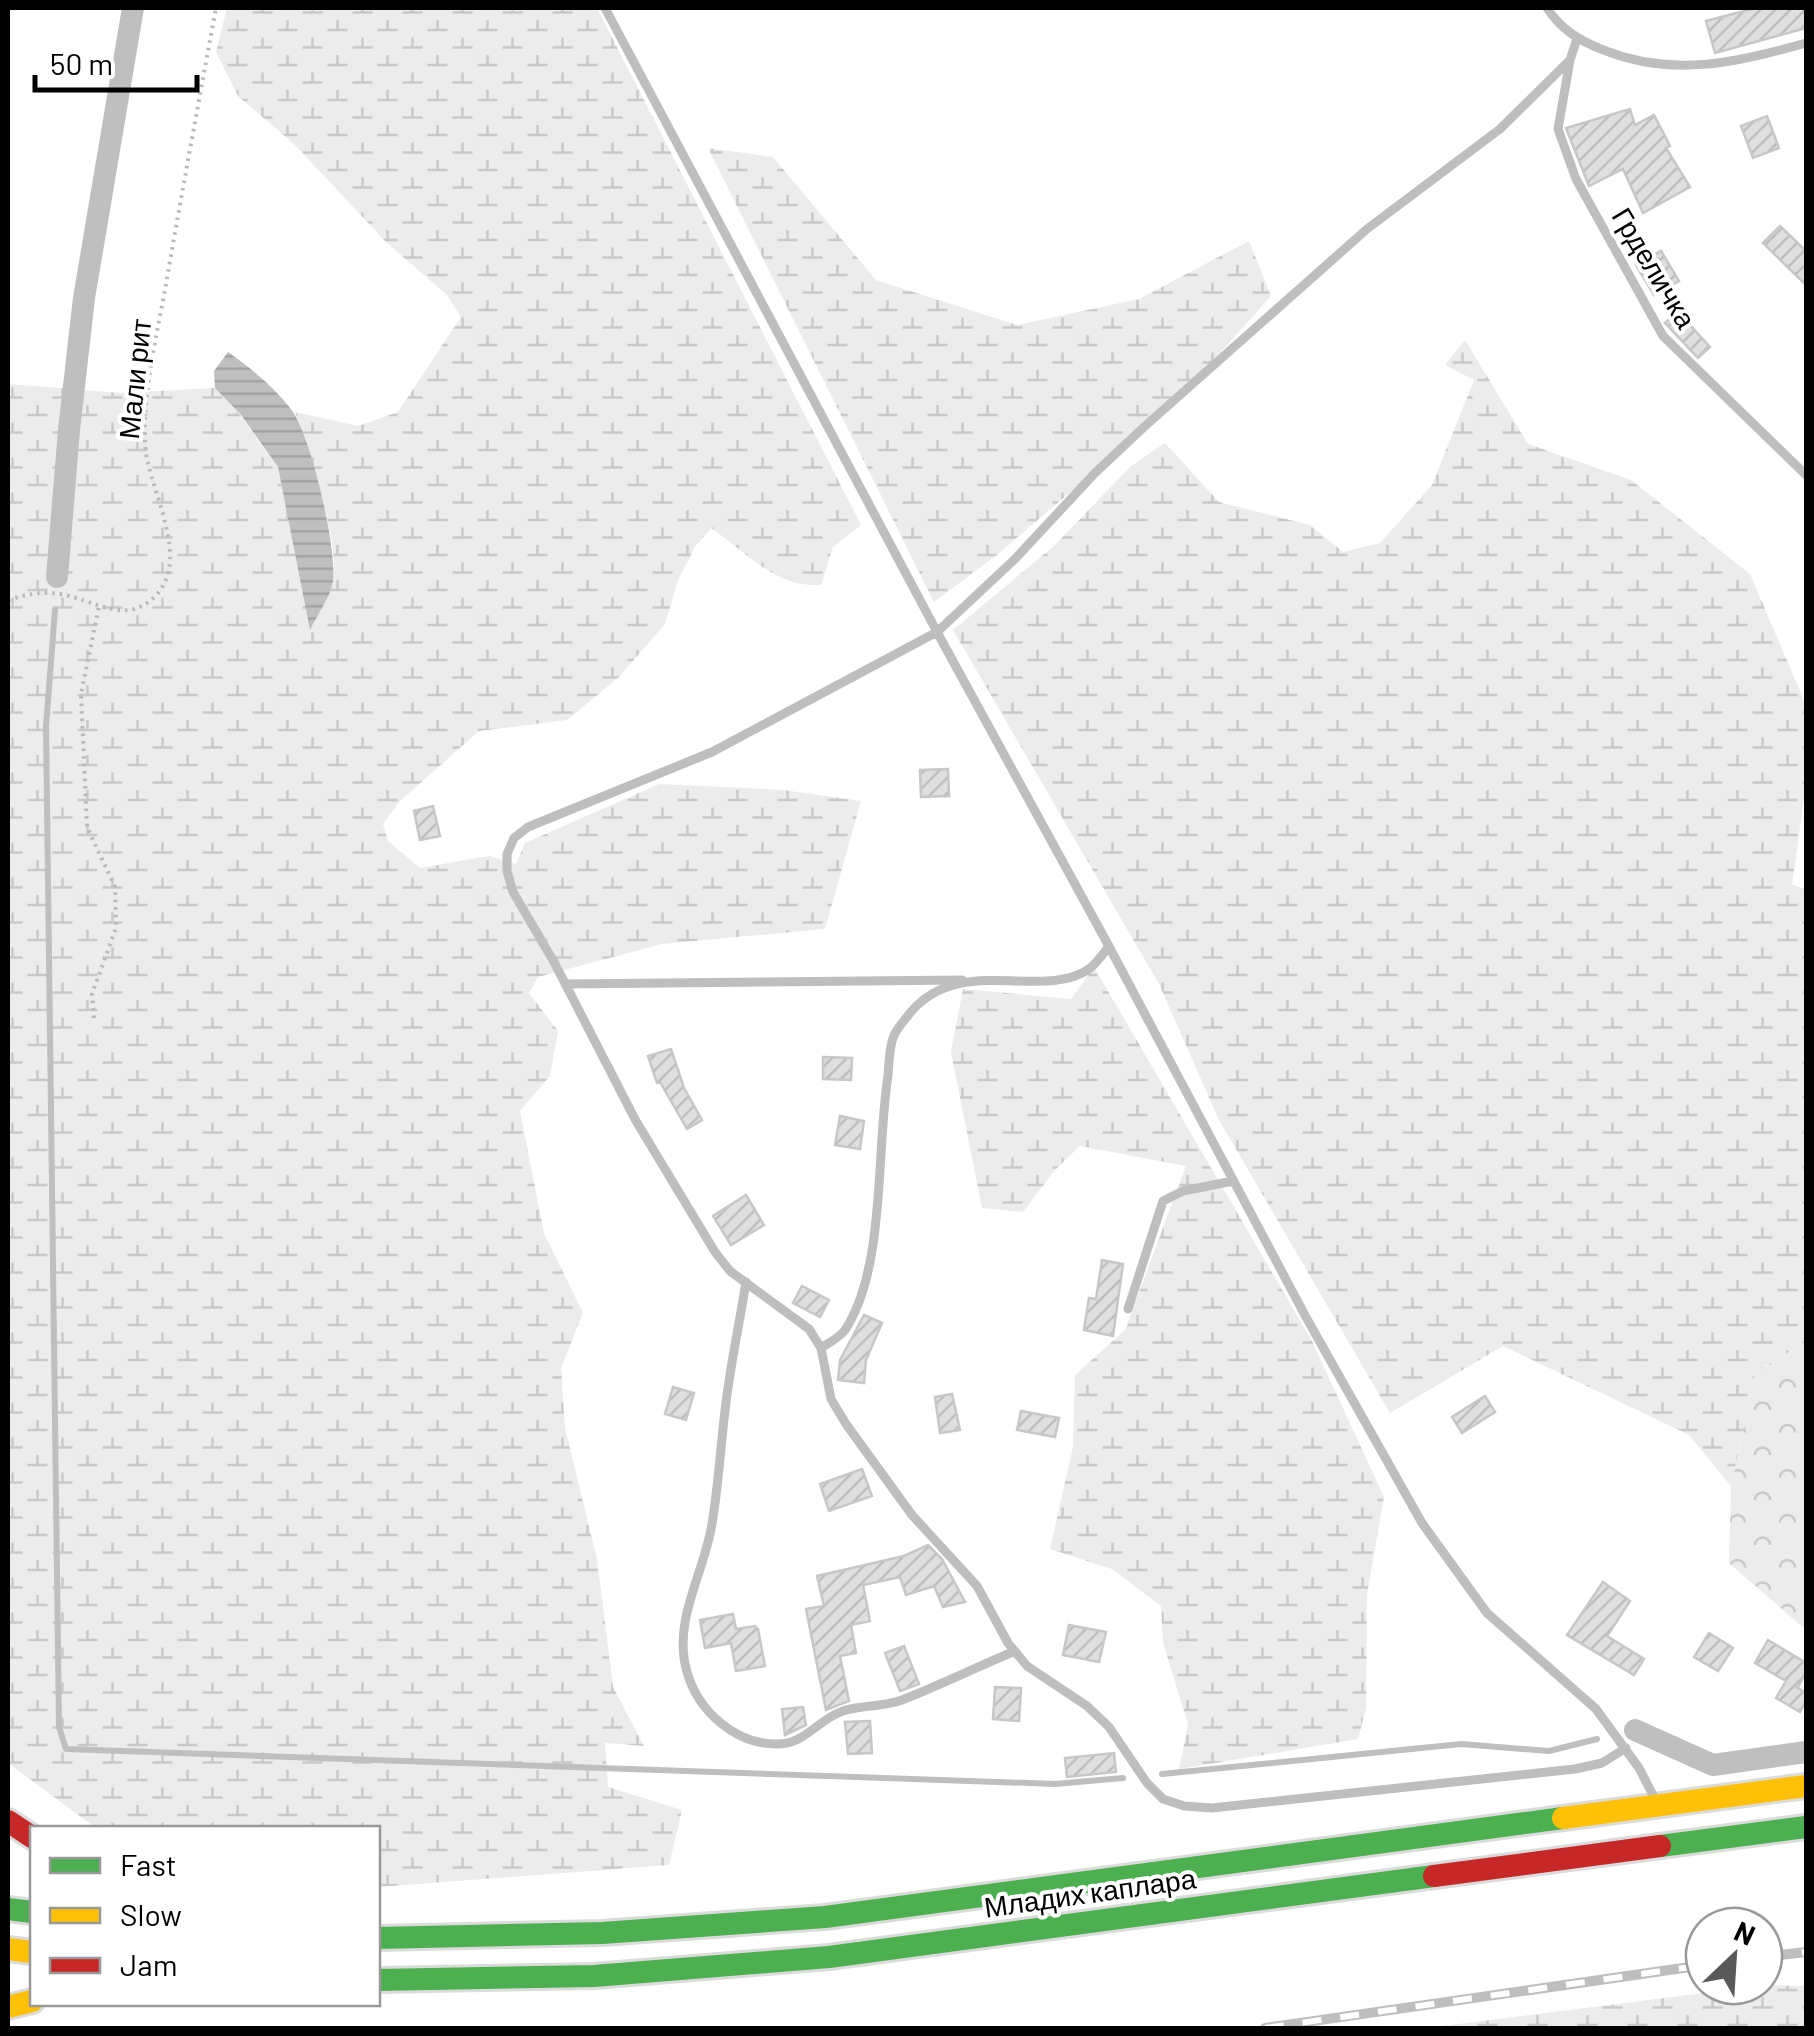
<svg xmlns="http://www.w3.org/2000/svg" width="1814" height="2036" font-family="Barlow,sans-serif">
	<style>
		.forest { fill: url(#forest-crowns) }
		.wetland { fill: url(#wetland-marsh) }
		.water { fill: url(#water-rules) }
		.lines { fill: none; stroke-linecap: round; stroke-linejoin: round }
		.stream { stroke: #bfbfbf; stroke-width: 6 }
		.canal { stroke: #bfbfbf; stroke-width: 22 }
		.building { fill: url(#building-hatch); stroke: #c7c7c7; stroke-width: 2.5 }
		.fast-casing { stroke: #dbdbdb; stroke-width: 28 }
		.slow-casing { stroke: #dbdbdb; stroke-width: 28 }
		.jam-casing { stroke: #dbdbdb; stroke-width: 28 }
		.path { stroke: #b9b9b9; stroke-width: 4; stroke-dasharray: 2.5 5; stroke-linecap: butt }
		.lane { stroke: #bebebe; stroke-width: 9 }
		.fast { stroke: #4caf50; stroke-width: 22 }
		.slow { stroke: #ffc107; stroke-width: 22 }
		.jam { stroke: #c62828; stroke-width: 22 }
		.rail-casing { stroke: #bebebe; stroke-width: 10 }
		.rail { stroke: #fff; stroke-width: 6; stroke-dasharray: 19; stroke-linecap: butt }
		.labels { text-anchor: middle; stroke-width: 8; stroke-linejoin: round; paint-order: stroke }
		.street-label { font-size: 28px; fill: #000; stroke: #fff }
	</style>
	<defs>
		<pattern id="forest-crowns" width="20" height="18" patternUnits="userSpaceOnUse" patternTransform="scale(2.5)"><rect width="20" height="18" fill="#ececec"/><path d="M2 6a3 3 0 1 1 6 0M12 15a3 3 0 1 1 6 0" fill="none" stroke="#c9c9c9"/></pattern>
		<pattern id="wetland-marsh" width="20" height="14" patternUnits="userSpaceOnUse" patternTransform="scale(2.5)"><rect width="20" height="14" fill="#ececec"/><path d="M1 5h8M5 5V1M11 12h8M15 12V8" fill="none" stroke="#c9c9c9"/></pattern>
		<pattern id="water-rules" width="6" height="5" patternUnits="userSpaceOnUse" patternTransform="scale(2.5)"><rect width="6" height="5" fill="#bfbfbf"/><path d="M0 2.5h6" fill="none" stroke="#a2a2a2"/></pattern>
		<pattern id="building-hatch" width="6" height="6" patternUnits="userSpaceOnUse" patternTransform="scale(2.5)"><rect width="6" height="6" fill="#dfdfdf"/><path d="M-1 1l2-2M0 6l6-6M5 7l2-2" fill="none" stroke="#bebebe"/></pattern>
	</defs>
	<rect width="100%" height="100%" fill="#fff"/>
	<path class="forest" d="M 1806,1342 L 1806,1630 L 1729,1563 L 1731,1486 L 1755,1373 Z"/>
	<path class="wetland" d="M 227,8 L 597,8 L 861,525 L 833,547 L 821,585 C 776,588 746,552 711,528 L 695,547 L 678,580 L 665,624 L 619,677 L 567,720 L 479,731 L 400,801 L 383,824 L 388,841 L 420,868 L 489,856 L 516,864 L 525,843 L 659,784 L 783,790 L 861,801 L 825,929 L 662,944 L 538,977 L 529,993 L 558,1031 L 550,1076 L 520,1111 L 544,1233 L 583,1313 L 561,1368 L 565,1428 L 597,1559 L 613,1687 L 644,1746 L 605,1743 L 608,1787 L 682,1810 L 669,1865 L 378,1887 L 378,1828 L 96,1828 L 8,1763 L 8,384 L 121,393 L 215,388 L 240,415 L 278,467 L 311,628 C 318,614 327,600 332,586 C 343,551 308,449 295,412 L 358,426 L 398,412 L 461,317 L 447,295 L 386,242 L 294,144 L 238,96 L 216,52 Z
		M 708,148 L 773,157 L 876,280 L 1017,325 L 1139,299 L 1249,241 L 1271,296 L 1179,399 L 998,554 L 934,602 Z
		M 1465,340 L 1528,444 L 1631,480 L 1750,574 L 1806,705 L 1806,784 L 1792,885 L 1806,889 L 1806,1342 L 1755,1373 L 1731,1486 L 1689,1435 L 1503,1346 L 1390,1413 L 1219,1120 L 1159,984 L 953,630 L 1054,546 L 1131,466 L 1165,443 L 1219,502 L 1310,525 L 1343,552 L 1380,543 L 1432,485 L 1474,380 L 1445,365 Z
		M 1094,967 L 1312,1341 L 1384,1497 L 1367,1595 L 1366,1708 L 1358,1739 L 1179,1769 L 1188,1724 L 1163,1643 L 1161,1606 L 1112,1569 L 1050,1549 L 1073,1447 L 1075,1375 L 1125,1330 L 1186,1166 L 1080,1146 L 1054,1171 L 1023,1212 L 982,1208 L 951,1052 L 963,989 L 1071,999 Z
		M 1767,1985 L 1806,1986 L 1806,2028 L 1427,2028 Z"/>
	<path class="water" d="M 228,352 C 252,369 273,386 291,409 C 311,435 337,548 333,581 C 331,596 317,615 310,630 L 278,467 L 241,415 L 215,388 L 214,371 Z"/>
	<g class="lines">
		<path class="stream" d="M 55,610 L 46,726 L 59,1727 L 66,1749 L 1055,1784 L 1123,1778
			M 1162,1774 L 1461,1744 L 1549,1751 L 1597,1739"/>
		<path class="canal" d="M 57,577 L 69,430 L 84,298 L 133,8
			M 1635,1730 L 1713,1765 L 1806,1752"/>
	</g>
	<path class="building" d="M 1756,8 L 1806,8 L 1806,28 L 1715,53 L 1706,21 Z
		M 1630,109 L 1635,125 L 1654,115 L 1670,146 L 1666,148 L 1690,187 L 1643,213 L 1623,169 L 1589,186 L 1566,128 Z
		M 1767,116 L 1779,148 L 1753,158 L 1741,126 Z
		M 1780,226 L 1806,251 L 1806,285 L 1763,243 Z
		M 1661,251 L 1679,281 L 1654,295 L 1636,265 Z
		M 1677,311 L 1710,347 L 1698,358 L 1665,323 Z
		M 948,769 L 949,796 L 921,797 L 920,770 Z
		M 433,806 L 440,836 L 420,840 L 414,811 Z
		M 671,1049 L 684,1088 L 702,1120 L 687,1129 L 660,1082 L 657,1083 L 648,1056 Z
		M 823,1057 L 852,1058 L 851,1080 L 823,1079 Z
		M 840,1116 L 864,1121 L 860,1149 L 835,1145 Z
		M 746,1195 L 764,1225 L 731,1245 L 713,1216 Z
		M 1102,1260 L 1123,1264 L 1113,1336 L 1084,1330 L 1089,1298 L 1096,1299 Z
		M 802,1286 L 829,1300 L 820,1317 L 793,1303 Z
		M 864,1315 L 882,1323 L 866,1360 L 864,1383 L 838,1380 L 840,1360 Z
		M 673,1387 L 694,1393 L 686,1420 L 665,1414 Z
		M 952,1394 L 960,1430 L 940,1433 L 935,1397 Z
		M 1485,1396 L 1495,1412 L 1462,1433 L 1452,1417 Z
		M 1021,1411 L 1059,1418 L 1055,1437 L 1017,1430 Z
		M 862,1469 L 872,1496 L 829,1511 L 820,1484 Z
		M 928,1545 L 942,1559 L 965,1602 L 943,1607 L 934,1586 L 906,1595 L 900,1577 L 863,1585 L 870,1621 L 851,1625 L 856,1653 L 840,1656 L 849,1701 L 826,1710 L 806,1609 L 824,1606 L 817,1576 L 904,1556 Z
		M 1603,1582 L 1630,1601 L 1607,1636 L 1644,1659 L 1634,1675 L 1567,1635 Z
		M 733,1614 L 736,1629 L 755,1626 L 758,1629 L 765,1666 L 736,1671 L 731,1643 L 705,1648 L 700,1620 Z
		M 1069,1625 L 1106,1632 L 1099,1662 L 1063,1655 Z
		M 1709,1633 L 1733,1648 L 1718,1671 L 1694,1657 Z
		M 1768,1640 L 1806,1663 L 1806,1672 L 1798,1687 L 1795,1686 L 1806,1693 L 1806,1700 L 1800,1712 L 1776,1698 L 1786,1681 L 1755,1663 Z
		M 904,1646 L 919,1684 L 900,1691 L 885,1653 Z
		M 995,1687 L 1021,1688 L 1019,1721 L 993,1719 Z
		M 803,1707 L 806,1725 L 785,1735 L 782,1709 Z
		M 870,1721 L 872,1753 L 848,1754 L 845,1722 Z
		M 1114,1753 L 1116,1772 L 1067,1777 L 1065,1758 Z"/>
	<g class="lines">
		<defs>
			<path id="fast" d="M 1660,1846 L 1806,1827
				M 8,1909 L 32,1912
				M 378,1938 L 602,1933 L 825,1917 L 1563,1818
				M 378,1980 L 594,1976 L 829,1957 L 1434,1876"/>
			<path id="slow" d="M 1563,1818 L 1806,1786
				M 8,1949 L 32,1952
				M 8,2007 L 32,2001"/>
			<path id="jam" d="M 8,1821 L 32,1837
				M 1434,1876 L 1660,1846"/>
		</defs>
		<use href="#fast" class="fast-casing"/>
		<use href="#slow" class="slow-casing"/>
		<use href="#jam" class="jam-casing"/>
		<path class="path" d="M 8,600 C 25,595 41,591 60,594 C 94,599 127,628 157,594 C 192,555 146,486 145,442 C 143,390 157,335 166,284 C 182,192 199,100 216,8
			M 94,1018 L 92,994 L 116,928 L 115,887 L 87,827 L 81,694 L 99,606"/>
		<path class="lane" d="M 605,8 L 937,632 L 712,752 L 528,827 L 514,838 L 507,854 L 507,871 L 513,892 L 554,962 L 636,1121 L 715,1252 L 730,1271 L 809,1329 L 821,1348 L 831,1399 L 846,1424 L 912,1515 L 977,1586 L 1008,1643 L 1027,1666 L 1087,1706 L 1109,1727 L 1147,1783 L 1163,1799 L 1184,1806 L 1212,1808 L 1575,1769 L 1602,1763 L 1626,1748
			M 1547,8 C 1561,29 1578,40 1601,49 C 1671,78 1736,63 1806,43
			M 1577,39 L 1570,60 L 1558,129 L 1576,179 L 1663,336 L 1806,475
			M 1570,60 L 1500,129 L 1367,229 L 1144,427 L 1095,473 L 1015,559 L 937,632 L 1105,939 L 1307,1319 L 1422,1523 L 1487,1613 L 1596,1709 L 1639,1768 L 1654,1797
			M 565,984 L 962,980
			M 746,1282 C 740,1320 732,1357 727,1395 C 721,1438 719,1482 712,1524 C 704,1574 672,1621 687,1672 C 698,1711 735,1744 776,1744 C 805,1745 818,1719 843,1711 C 862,1705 883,1707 902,1700 C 940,1685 977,1667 1015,1651
			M 1128,1309 L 1163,1201 L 1183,1191 L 1233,1181
			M 821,1348 C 829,1343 840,1337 845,1330 C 886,1268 876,1149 888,1076 C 889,1064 889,1049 893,1038 C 896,1029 904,1021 910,1013 C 959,953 1043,1001 1089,969 C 1097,963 1103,954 1109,946"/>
		<use href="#fast" class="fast"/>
		<use href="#slow" class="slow"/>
		<use href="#jam" class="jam"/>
		<defs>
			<path id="rail" d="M 1764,1957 L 1806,1952
				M 1265,2028 L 1704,1965"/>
		</defs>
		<use href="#rail" class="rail-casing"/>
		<use href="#rail" class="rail"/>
	</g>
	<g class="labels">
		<g class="street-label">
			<text transform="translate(1654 268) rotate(59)" y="10">Грделичка</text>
			<text transform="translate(135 379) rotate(-84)" y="10">Мали рит</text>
			<text transform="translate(1090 1893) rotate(-8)" y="10">Младих каплара</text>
		</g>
	</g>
	<rect width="1814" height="2036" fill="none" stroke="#000000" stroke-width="20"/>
	<rect x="30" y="1826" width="350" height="180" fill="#ffffff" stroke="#999999" stroke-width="2.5"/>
	<rect x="50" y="1858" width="50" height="15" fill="#4caf50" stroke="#999999" stroke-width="2.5"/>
	<text x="120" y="1876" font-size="30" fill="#000000">Fast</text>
	<rect x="50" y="1908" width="50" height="15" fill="#ffc107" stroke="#999999" stroke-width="2.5"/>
	<text x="120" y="1926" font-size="30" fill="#000000">Slow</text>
	<rect x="50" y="1958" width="50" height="15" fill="#c62828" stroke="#999999" stroke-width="2.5"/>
	<text x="120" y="1976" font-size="30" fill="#000000">Jam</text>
	<g transform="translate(1734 1956) rotate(25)"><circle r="48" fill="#ffffff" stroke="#999999" stroke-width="2.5"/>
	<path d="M0-8L18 38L0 25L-18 38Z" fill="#595959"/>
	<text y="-15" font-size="28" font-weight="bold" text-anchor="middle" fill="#000000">N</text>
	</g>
	<path d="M35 75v15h162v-15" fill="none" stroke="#000000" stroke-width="5"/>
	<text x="50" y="75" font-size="30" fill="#000000" stroke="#ffffff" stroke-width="8" paint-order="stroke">50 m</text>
</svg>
